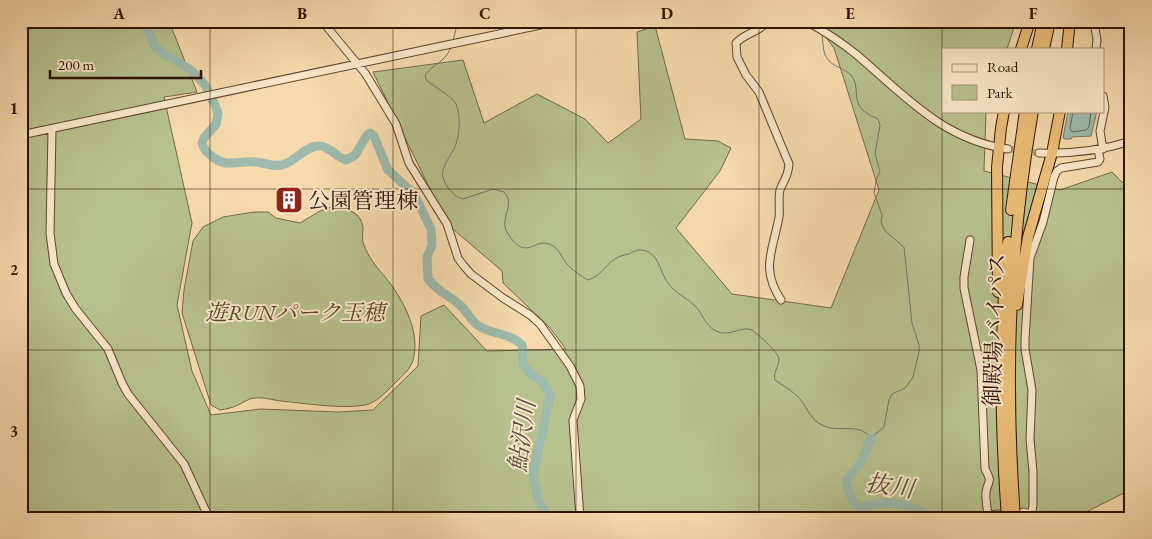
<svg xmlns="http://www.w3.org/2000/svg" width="1152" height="539" font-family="'EB Garamond','Noto Serif JP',serif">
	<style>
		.green { fill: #b7c18e; stroke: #736a47 }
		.water { fill: #9dbaac; stroke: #717767 }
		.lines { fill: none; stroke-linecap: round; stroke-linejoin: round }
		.shore { stroke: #666656; stroke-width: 1 }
		.stream { stroke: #717767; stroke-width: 1 }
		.river { stroke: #9dbaac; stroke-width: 9 }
		.minor-tunnel { stroke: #ceb28a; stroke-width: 7; stroke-dasharray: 7 3.5; stroke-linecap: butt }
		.minor-casing { stroke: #61452b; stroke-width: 9 }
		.highway-casing { stroke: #2f1300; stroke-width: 12 }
		.minor { stroke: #f9e7ca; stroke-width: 7 }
		.highway { stroke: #ebbd76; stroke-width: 10 }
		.grid { fill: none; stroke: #2f1300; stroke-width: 1; stroke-opacity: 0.55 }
		.labels { text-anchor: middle; stroke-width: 4; stroke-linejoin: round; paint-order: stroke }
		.poi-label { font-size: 22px; fill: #2f1300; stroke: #f9e7ca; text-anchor: start }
		.park-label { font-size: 22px; font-style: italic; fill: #58472b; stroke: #f9e7ca }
		.street-label { font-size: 22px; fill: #2f1300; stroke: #f9e7ca }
		.water-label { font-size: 24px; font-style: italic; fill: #564d3c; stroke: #f9e7ca }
		.neatline { fill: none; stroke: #2f1300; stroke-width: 2 }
		.grid-label { font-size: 16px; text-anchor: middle; font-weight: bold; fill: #2f1300 }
	</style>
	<rect width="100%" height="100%" fill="#f6daad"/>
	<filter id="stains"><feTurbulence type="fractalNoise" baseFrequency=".004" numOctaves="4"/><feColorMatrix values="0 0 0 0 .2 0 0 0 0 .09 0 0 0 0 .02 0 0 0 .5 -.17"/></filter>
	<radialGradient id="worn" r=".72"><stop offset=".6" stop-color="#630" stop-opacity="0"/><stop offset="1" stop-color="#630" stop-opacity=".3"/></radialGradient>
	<path class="green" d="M 21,21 L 169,21 L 197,92 L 164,97 L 192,223 L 177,305 L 192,371 L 211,415 L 261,409 L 338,412 L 373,410 L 418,366 L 421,316 L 444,305 L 487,351 L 566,349 L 550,328 L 503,283 L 502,271 L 447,224 L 373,72 L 463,60 L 484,123 L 537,94 L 585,119 L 608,143 L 641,119 L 637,32 L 655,26 L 685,139 L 718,141 L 731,148 L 720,171 L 676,228 L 732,294 L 831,308 L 879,190 L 834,48 L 813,21 L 1016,21 L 1007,49 L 943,49 L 943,111 L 986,111 L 984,171 L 1060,190 L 1112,172 L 1131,191 L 1131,257 L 1127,280 L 1131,281 L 1131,470 L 1124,493 L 1074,518 L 21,518 Z
		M 331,207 C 344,208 360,210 363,227 C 363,232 362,237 363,242 C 366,252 373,263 380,271 C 399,292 422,330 413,360 C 410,370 402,376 395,383 C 388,390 380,399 371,403 C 354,411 302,403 281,401 C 273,400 263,397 255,398 C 249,398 243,403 238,405 C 232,408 226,409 220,410 L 211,405 L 182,313 L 184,290 L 193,241 L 203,227 L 223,217 L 254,212 L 268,212 L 276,218 L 300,223 L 320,211 Z"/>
	<path class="water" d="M 1068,111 L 1097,111 L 1091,136 L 1072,137 L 1071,139 L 1065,139 L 1063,138 Z"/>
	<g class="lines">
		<path class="shore" d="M 1073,111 L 1070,129 L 1072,132 L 1086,130 L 1089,127 L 1091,111"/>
		<path class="stream" d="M 453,41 L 458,21
			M 451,47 C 446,62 433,64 425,75 L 426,80 C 433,86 452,96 456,104 C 461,117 460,136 454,149 C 450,156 445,163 443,170 C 440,181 453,197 463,199 L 493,189 L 504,192 C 516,204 499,219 507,232 C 525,263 534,238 549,244 C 559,247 561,257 567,264 C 572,270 581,276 588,280 C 601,276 605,265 615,259 C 619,256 625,255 629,254 C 632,252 637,250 640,250 C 660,251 659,272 668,283 C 676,294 685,297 694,305 C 703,313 704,325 716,331 C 729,338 741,325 752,330 C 759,336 779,352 779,360 C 778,368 773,372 775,380 C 782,385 789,389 795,394 C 807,403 808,420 824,426 C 840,433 859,422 871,438 L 884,427 L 889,400 L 892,394 L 905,388 L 909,383 L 913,377 L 919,352 L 919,345 L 912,323 L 904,247 L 885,231 L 881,222 L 882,215 L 874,193 L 876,181 L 880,171 L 875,154 L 880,125 L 878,119 C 872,116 862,112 859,105 C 854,96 859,84 851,75 C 848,72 842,69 838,67 C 822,59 824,51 822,34"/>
		<path class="river" d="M 143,21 L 155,46 L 161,52 L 191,70 L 205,85 L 215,105 L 218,114 L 216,124 L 204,138 L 202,143 C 204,151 208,153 214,158 C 228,168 239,160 255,162 C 265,163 276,168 285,164 C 296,160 307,145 319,146 C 329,146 337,157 346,160 L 355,155 L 367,135 L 370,133 L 374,136 L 388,170 L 414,194 L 431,229 L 432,245 L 427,257 L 428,279 C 437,291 450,296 461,306 C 468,313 471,321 479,326 C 493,335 511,333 522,345 C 524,352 521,359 524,366 C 532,380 547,378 550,397 L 533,475 L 538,499 L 548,518
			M 871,438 L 861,462 L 846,481 C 847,491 851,499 858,507 C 871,508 871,504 881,503 C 893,502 924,508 930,518"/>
		<path class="minor-tunnel" d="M 1008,149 L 1039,153"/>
		<defs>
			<path id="minor" d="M 322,21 L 365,73 L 396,124 L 409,163 L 447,224 L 458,258 L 463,265 L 471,274 L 503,298 L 530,315 L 540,324 L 570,366 L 580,386 L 581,399 L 573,420 L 580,518
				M 768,21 C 760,32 745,33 736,43 L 737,57 L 746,75 L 759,92 L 789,164 C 788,178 784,179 780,190 C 778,198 780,209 779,217 C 773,251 760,268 781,300
				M 806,21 C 824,31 841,42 857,55 C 904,95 943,140 1008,149
				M 1094,21 L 1097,40 L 1096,49
				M 52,129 L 50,233 L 54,264 L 66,293 L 75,308 L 108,349 L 122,383 L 128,394 L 184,464 L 209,518
				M 21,135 L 560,21
				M 1103,149 L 1100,131 L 1105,107 L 1103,96
				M 1039,153 C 1071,154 1100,151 1131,141
				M 970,240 L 964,277 L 964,288 L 981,370 L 985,469 C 993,484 988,479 986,492 C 985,500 988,510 988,518
				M 1023,512 L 1031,514
				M 988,515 L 998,514
				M 1031,518 L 1033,505 L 1033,472 L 1030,439 L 1032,390 L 1025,349 L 1025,339 L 1030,258 L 1043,222 L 1054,177 L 1057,171 L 1061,168 L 1098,162 L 1100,159 L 1098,150
				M 1130,518 L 1131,517"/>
			<path id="highway" d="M 1021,49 L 1030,21
				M 1037,49 L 1043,21
				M 1044,49 L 1050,21
				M 1067,49 L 1070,21
				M 1011,210 L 1025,111
				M 998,292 L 997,167 L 1001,128 L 1004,111
				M 1017,305 L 1028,237 L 1052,153 L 1060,111
				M 1007,518 C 1000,426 999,334 1008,242
				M 1015,518 C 1005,378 1009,249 1033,111"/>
		</defs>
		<use href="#minor" class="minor-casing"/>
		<use href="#highway" class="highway-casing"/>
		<use href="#minor" class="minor"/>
		<use href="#highway" class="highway"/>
	</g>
	<path class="grid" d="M 210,21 L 210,518M 393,21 L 393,518M 576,21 L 576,518M 759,21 L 759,518M 942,21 L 942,518M 21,189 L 1131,189M 21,350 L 1131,350"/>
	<defs>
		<symbol id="building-square" viewBox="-11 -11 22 22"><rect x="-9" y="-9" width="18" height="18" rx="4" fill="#8f2418" stroke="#f9e7ca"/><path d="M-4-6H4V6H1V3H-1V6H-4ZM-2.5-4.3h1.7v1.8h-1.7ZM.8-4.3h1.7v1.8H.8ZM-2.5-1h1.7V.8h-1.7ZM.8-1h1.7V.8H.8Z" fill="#fff"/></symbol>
	</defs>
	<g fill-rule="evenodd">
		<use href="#building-square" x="273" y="184" width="32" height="32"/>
	</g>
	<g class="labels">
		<g class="poi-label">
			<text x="308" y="208">公園管理棟</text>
		</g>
		<g class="park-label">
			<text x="295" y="320">遊RUNパーク玉穂</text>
		</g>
		<g class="street-label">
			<text transform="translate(994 330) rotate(-88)" y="8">御殿場バイパス</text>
		</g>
		<g class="water-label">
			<text transform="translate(522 436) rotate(-82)" y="8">鮎沢川</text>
			<text transform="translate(890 486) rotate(8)" y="8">抜川</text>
		</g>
	</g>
	<rect width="1152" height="539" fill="none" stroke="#f6daad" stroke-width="55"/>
	<rect x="942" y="48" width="162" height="65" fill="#f9e7ca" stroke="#a89279"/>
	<rect x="952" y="64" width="25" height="8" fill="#f9e7ca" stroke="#a89279"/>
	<text x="987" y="72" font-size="15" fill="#2f1300">Road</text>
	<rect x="952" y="85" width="25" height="15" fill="#b7c18e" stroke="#a89279"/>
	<text x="987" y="98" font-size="15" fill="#2f1300">Park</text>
	<path d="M50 70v8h151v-8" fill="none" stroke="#2f1300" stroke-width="2.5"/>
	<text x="58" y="70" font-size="15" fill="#2f1300" stroke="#f9e7ca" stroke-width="4" paint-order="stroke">200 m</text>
	<rect x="28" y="28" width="1096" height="484" class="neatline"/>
	<g class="grid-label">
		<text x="119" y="19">A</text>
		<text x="302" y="19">B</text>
		<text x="485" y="19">C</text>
		<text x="667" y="19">D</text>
		<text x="850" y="19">E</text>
		<text x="1033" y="19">F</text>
		<text x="14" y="114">1</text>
		<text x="14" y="275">2</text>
		<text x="14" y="437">3</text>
	</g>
	<rect width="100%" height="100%" filter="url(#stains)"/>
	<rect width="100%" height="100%" fill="url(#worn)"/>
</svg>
